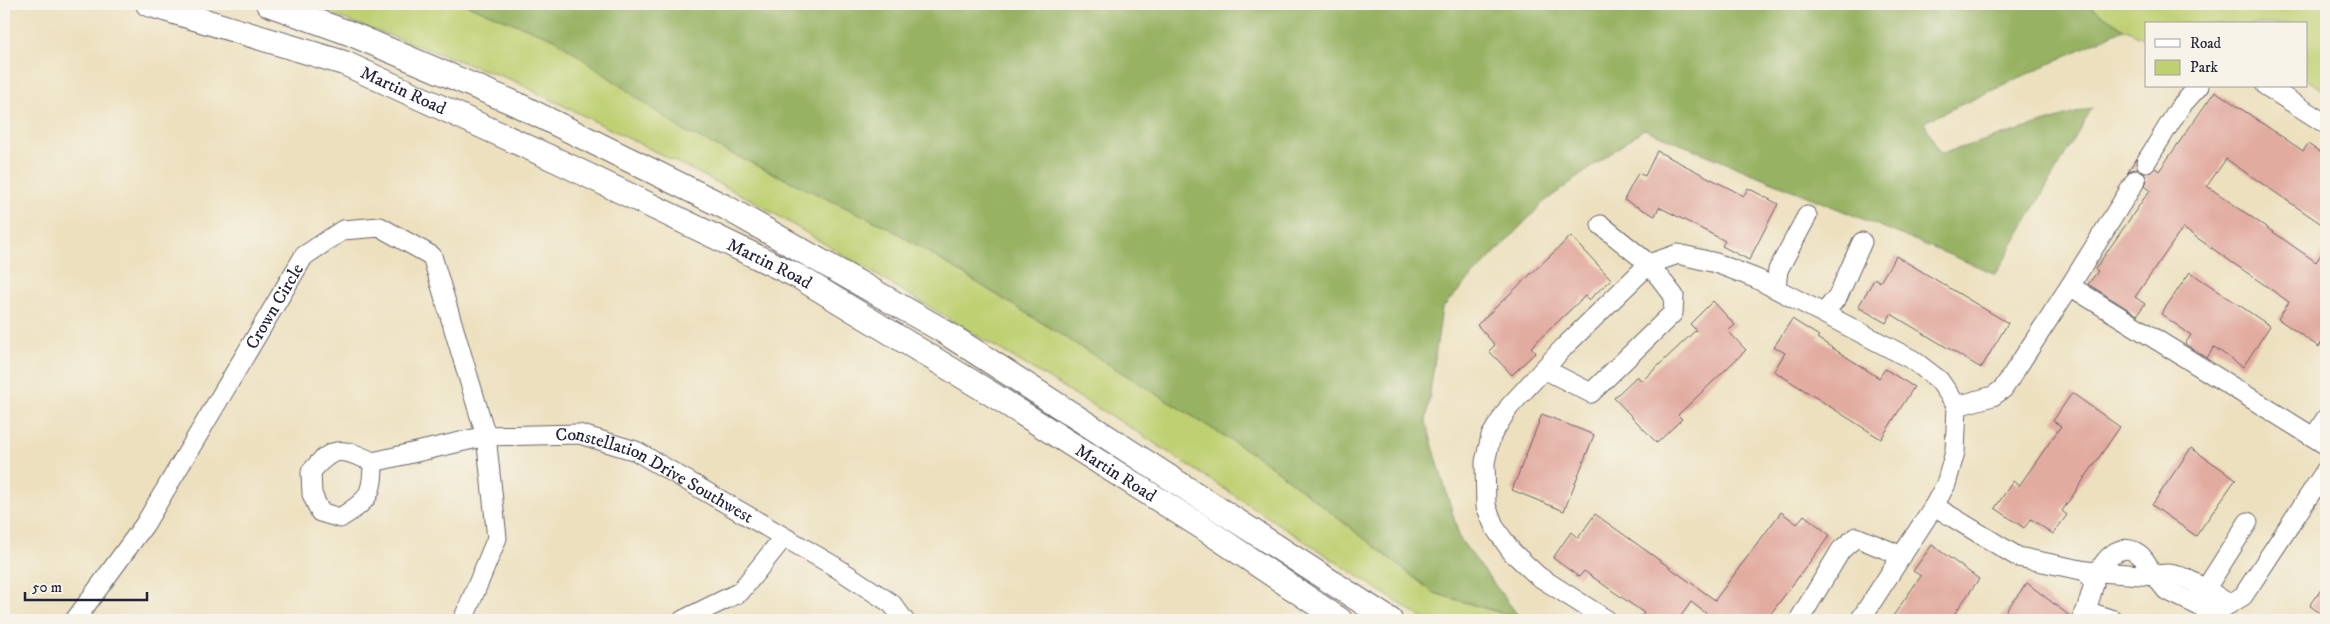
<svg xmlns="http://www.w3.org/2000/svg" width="2330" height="624" font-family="'IM FELL DW Pica',serif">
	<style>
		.green { fill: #bfd072; stroke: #707956 }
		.forest { fill: #97b264; stroke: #5c6a50 }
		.building { fill: #e2aba0 }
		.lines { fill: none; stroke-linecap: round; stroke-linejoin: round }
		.minor-casing { stroke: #696469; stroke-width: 21 }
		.major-casing { stroke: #696469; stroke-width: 26 }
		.minor { stroke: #fff; stroke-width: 19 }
		.major { stroke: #fff; stroke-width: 24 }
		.labels { text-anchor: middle; stroke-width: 4; stroke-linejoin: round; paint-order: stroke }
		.street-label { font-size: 18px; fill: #22223b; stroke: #f7f3e8 }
	</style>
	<rect width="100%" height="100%" fill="#f7f3e8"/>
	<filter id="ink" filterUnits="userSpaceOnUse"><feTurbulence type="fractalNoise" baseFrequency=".02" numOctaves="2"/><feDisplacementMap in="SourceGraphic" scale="10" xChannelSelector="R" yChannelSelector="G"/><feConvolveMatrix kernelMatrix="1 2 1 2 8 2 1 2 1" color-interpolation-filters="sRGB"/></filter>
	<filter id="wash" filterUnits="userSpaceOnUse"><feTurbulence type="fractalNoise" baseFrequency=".0096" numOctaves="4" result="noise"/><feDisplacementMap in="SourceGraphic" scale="20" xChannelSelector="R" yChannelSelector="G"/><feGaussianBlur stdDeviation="1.12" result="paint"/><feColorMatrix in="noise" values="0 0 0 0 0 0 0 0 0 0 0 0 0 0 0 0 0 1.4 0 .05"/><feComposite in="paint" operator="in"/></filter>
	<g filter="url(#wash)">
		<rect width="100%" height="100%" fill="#ece0be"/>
		<path class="green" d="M 302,4 L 464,4 L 555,39 L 684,131 L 889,228 L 1266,462 L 1434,593 L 1523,620 L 1425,620 L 1139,433 L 750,199 L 512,80 Z
			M 2086,4 L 2326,4 L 2326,92 L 2306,79 L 2306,24 L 2146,24 L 2146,39 L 2124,29 Z"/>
		<path class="forest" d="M 464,4 L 2086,4 L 2124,29 L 1924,122 L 1940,154 L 2092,108 L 1996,274 L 1644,129 L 1544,202 L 1442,308 L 1426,422 L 1460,539 L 1520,618 L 1434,593 L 1266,462 L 889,228 L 684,131 L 555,39 Z"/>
		<g id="blocks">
			<path class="building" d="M 2215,91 L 2303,151 L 2308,144 L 2326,156 L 2326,227 L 2226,159 L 2207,186 L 2316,262 L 2326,247 L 2326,336 L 2319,347 L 2278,319 L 2289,302 L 2183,228 L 2135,297 L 2145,304 L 2137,315 L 2088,284 L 2098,271 L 2095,269 L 2150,190 L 2145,186 L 2147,180 L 2144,173 L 2151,172 L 2155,168 L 2159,171 Z
				M 1657,151 L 1744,196 L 1748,188 L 1778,204 L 1749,260 L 1722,246 L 1725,241 L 1659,207 L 1655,216 L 1624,200 L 1638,173 L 1645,176 Z
				M 2136,158 L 2138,169 L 2131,170 L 2127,174 Z
				M 1571,236 L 1611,279 L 1589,300 L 1585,296 L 1531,347 L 1536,352 L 1512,375 L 1489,351 L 1495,345 L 1477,325 Z
				M 1896,256 L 2008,323 L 1981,368 L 1891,314 L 1886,323 L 1858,307 L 1875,278 L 1880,282 Z
				M 2190,272 L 2270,326 L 2243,367 L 2214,347 L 2207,358 L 2185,344 L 2191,335 L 2161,314 Z
				M 1713,301 L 1735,325 L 1728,331 L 1746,350 L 1678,415 L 1682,419 L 1657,443 L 1614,398 L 1637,376 L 1642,381 L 1696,330 L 1690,324 Z
				M 1792,319 L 1819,336 L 1817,338 L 1879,378 L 1885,369 L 1914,387 L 1881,439 L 1774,371 L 1785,353 L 1774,347 Z
				M 2072,393 L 2120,427 L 2062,511 L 2067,515 L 2053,534 L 2031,519 L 2024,528 L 1995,508 L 2013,481 L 2019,486 L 2061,426 L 2053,421 Z
				M 1542,414 L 1594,435 L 1564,511 L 1512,490 Z
				M 2191,448 L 2236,479 L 2196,536 L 2152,505 Z
				M 1781,512 L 1797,524 L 1804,515 L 1830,535 L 1766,620 L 1715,620 L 1691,602 L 1678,620 L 1639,620 L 1644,613 L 1584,571 L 1579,577 L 1553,558 L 1571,532 L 1578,538 L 1595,514 L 1715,600 Z
				M 1932,545 L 1979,579 L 1950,620 L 1890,620 L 1921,576 L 1913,571 Z
				M 2326,582 L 2326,617 L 2310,606 Z
				M 2027,583 L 2071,617 L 2070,620 L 1999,620 Z"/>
		</g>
	</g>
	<g filter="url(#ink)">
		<use href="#blocks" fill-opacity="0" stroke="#696469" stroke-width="1"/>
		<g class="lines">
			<defs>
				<g id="minor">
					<path d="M 2266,86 L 2326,124"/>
					<path d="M 2146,162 L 2180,107 L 2199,86"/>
					<path d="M 2136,180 L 2070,286 L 2326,445"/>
					<path d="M 1776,288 L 1778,270 L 1807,216"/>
					<path d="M 1824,313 L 1838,296 L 1862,242"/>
					<path d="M 1544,369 L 1591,393 L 1673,313 L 1674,296 L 1649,264 L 1601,225"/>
					<path d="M 2314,437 L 2326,418"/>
					<path id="s1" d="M 373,462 C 373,496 368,500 340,518 L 320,512 L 312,494 L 311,472 C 333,445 342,448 373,462 L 486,436 L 579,434 L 636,451 L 834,566 L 892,604 L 904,620"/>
					<path d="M 1934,506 L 2018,557 L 2086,571 L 2094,584 L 2086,611 L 2081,620"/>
					<path d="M 2086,571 L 2155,576 C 2179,567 2209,592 2229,604"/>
					<path d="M 2099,571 C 2115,541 2141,542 2152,575"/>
					<path d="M 2155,576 L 2166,590 L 2214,613 L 2243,596 L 2326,470"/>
					<path d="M 2198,601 L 2248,522"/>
					<path d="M 2086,611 L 2113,620"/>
					<path id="s2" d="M 75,620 L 145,524 L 304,256 L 343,230 L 380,227 L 432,256 L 486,436 L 497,538 L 463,620"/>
					<path d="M 683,620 L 740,592 L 783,538"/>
					<path d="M 1607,620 L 1538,576 L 1512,552 L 1495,528 L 1486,506 L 1485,462 L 1491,436 L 1509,407 L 1564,347 L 1649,264 L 1678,254 L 1716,263 L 1757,279 L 1913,360 L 1939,380 L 1957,406"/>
					<path d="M 1799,620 L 1841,550 L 1856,537 L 1902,556"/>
					<path d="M 1860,620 L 1934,506 L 1946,484 L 1955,452 L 1957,406 L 1993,396 L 2003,389 L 2070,286"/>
				</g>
				<g id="major">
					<path id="s3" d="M 148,4 L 344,63 L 558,161 L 799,277 L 990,393 L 1202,527 L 1340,620"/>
					<path d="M 268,4 L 349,33 L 514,103 L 727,208 L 940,329 L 1390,620"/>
				</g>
			</defs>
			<use href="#minor" class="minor-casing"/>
			<use href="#major" class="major-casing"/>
			<use href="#minor" class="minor"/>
			<use href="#major" class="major"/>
		</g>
	</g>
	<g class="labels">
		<g class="street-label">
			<text dy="6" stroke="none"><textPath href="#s3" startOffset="270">Martin Road</textPath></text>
			<text dy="6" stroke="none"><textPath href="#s3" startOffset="675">Martin Road</textPath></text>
			<text dy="6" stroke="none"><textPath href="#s2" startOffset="372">Crown Circle</textPath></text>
			<text dy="6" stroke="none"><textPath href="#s3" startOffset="1080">Martin Road</textPath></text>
			<text dy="6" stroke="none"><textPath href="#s1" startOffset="498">Constellation Drive Southwest</textPath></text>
		</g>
	</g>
	<rect width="2330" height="624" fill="none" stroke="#f7f3e8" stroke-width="20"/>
	<rect x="2145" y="22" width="162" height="65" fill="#f7f3e8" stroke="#a29fa3"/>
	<rect x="2155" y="39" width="25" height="8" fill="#ffffff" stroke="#a29fa3"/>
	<text x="2190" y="48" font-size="15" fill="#22223b">Road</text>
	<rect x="2155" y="60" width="25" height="15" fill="#bfd072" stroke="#a29fa3"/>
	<text x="2190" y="72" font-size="15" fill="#22223b">Park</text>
	<path d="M25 592v8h122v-8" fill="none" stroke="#22223b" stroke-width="2.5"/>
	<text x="32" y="592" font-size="15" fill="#22223b" stroke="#f7f3e8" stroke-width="4" paint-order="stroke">50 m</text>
</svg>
